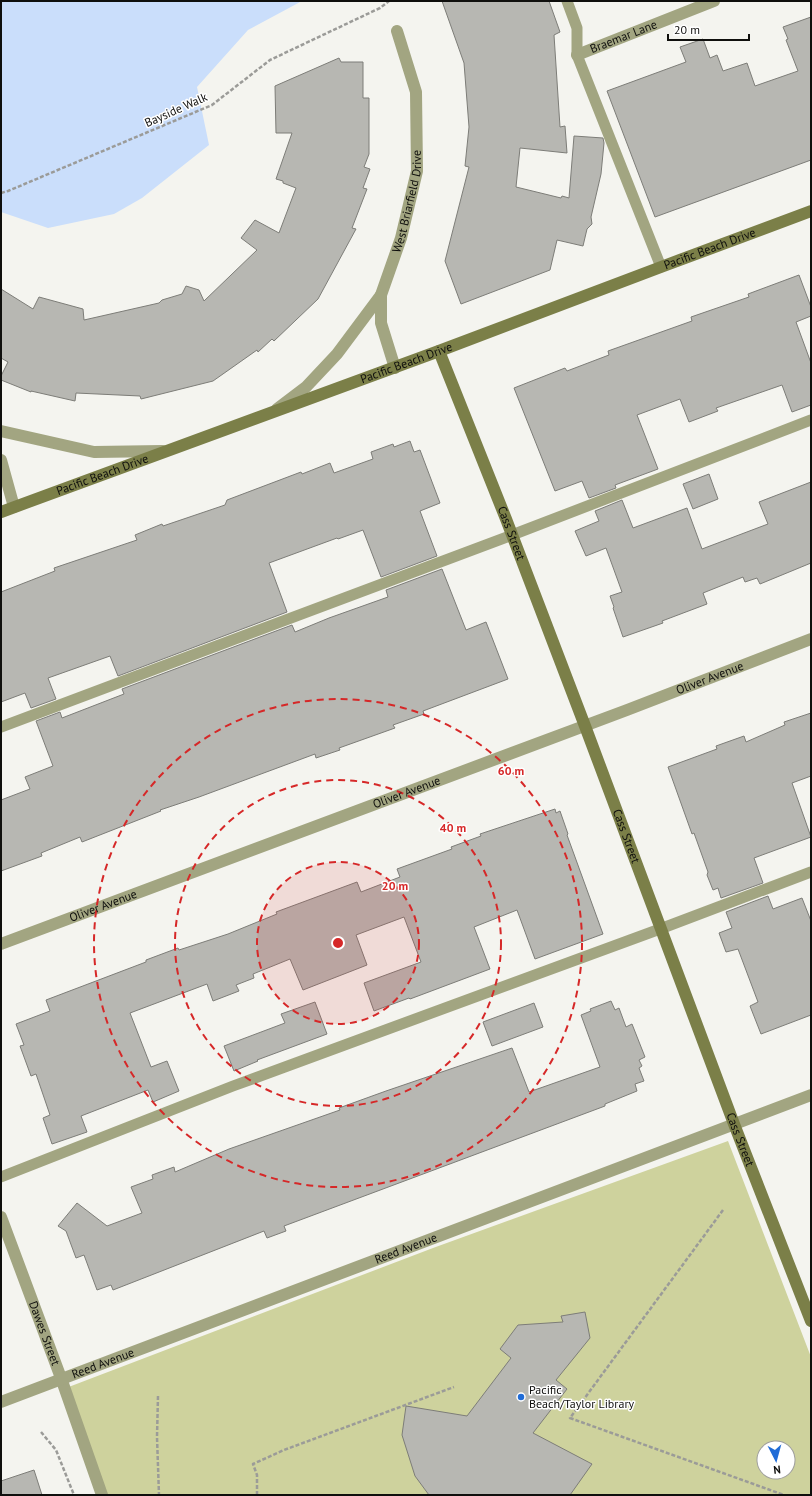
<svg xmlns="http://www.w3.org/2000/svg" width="812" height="1496" font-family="'PT Sans',sans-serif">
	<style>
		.green { fill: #ced29d; fill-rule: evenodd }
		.water { fill: #cadefb }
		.building { fill: #b7b7b2; stroke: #7d7d78 }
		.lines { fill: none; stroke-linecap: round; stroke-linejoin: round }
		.path { stroke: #9b9b98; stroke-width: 2.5; stroke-dasharray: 4 2; stroke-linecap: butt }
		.lane { stroke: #a2a581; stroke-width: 11 }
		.street { stroke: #a2a581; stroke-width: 12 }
		.secondary { stroke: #7b7f48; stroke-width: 12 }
		.ring { fill: none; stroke: #d62828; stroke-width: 2; stroke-dasharray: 7 5 }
		.poi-dot { fill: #206cd7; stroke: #fff; stroke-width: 1.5 }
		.labels { text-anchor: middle; stroke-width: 3; stroke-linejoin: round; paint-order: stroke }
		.street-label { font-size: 12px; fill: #0f0f0d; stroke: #fff }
		.poi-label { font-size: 12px; fill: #0f0f0d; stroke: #fff; text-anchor: start }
		.centre { fill: #d62828; stroke: #fff; stroke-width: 2 }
		.ring-label { font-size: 12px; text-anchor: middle; font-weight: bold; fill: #d62828; stroke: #fff; stroke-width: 3; stroke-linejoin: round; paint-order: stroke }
	</style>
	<rect width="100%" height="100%" fill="#f4f4ef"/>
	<path class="green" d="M 728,1141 L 811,1357 L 811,1495 L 103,1495 L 66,1388 L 433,1248 ZM 764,1448 L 788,1448 L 788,1472 L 764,1472 Z"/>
	<path class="water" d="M 1,1 L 302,1 L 248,30 L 197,87 L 209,145 L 142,198 L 114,214 L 48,228 L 1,212 Z"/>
	<path class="building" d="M 442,1 L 549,1 L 560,32 L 554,35 L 560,127 L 565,126 L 567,153 L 520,148 L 516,187 L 561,198 L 562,196 L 569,198 L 574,136 L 603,138 L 604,143 L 601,174 L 591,217 L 592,224 L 587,229 L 583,246 L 557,240 L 550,270 L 461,304 L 445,261 L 469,167 L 465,166 L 469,127 L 464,63 Z
		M 811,17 L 811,160 L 655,217 L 607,91 L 686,62 L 680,47 L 703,39 L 710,58 L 717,55 L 723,71 L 747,63 L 755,86 L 798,71 L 786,40 L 788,39 L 783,27 Z
		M 339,58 L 341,62 L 363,62 L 363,98 L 369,98 L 369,154 L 364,167 L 370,169 L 363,188 L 367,189 L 352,228 L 356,229 L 318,299 L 274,341 L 272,339 L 258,352 L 257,350 L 213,381 L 141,399 L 140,396 L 76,393 L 75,401 L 31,391 L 31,392 L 1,380 L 1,376 L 8,362 L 1,358 L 1,289 L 33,309 L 39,297 L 83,309 L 84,320 L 159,303 L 162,300 L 182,294 L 186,286 L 199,290 L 204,301 L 257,250 L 241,238 L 255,220 L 279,233 L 296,188 L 283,183 L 283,181 L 276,179 L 292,133 L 276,133 L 275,86 Z
		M 799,275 L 811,307 L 811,316 L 796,322 L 811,363 L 811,405 L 792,412 L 782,385 L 716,408 L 718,411 L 689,422 L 680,399 L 637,415 L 658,469 L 615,485 L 616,488 L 589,498 L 582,481 L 555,491 L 514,388 L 565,368 L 567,371 L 609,355 L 608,351 L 692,321 L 691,317 L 749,297 L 748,294 Z
		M 410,441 L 414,452 L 420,450 L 440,503 L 420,511 L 437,556 L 381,577 L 363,530 L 338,539 L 337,538 L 269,563 L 287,612 L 118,676 L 110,656 L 48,678 L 56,699 L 31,708 L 25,693 L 1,702 L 1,592 L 55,571 L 54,568 L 137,540 L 135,535 L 162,524 L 163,526 L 225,505 L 227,500 L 301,472 L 302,474 L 330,463 L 334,473 L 373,459 L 371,452 L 393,444 L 394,447 Z
		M 709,474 L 718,499 L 693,509 L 683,484 Z
		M 811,482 L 811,563 L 760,584 L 757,578 L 745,582 L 743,577 L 703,593 L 707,604 L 662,621 L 663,623 L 623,637 L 613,608 L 614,607 L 610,596 L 622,592 L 606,548 L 586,556 L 575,531 L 599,521 L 595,511 L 622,500 L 633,528 L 687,508 L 702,549 L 768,524 L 759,502 Z
		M 442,569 L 466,630 L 486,622 L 508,679 L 423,711 L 424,714 L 393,725 L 395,728 L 339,748 L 340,750 L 316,758 L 315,754 L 199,797 L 160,810 L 161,811 L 82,842 L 80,837 L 41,853 L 42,856 L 1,871 L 1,800 L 30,789 L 25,777 L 53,766 L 36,721 L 60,712 L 62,718 L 124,694 L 122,689 L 292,625 L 295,632 L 329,618 L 388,597 L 386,590 Z
		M 811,713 L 811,776 L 792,783 L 811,837 L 754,858 L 763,883 L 721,898 L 718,888 L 713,890 L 707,875 L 708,872 L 694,833 L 692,834 L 668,767 L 717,749 L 716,746 L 744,736 L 746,742 L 785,725 L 784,722 Z
		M 555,809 L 556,813 L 560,811 L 568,834 L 567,835 L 603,934 L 535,959 L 517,910 L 474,927 L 490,969 L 410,999 L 409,998 L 374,1011 L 364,983 L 421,962 L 404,917 L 356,935 L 367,965 L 303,990 L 290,959 L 253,974 L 254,978 L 236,985 L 239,991 L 213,1001 L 207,984 L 130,1013 L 151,1067 L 167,1061 L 179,1091 L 153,1102 L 148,1090 L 81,1116 L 87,1132 L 52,1144 L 43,1118 L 50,1115 L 36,1074 L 31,1076 L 20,1046 L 24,1045 L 16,1024 L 50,1011 L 46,1000 L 146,962 L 146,960 L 178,948 L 179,950 L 228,934 L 277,914 L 276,912 L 357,882 L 361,892 L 400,877 L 397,869 L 452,849 L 451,847 L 481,836 L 480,834 Z
		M 768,896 L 773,909 L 802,898 L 811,921 L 811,1015 L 761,1034 L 750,1006 L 758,1002 L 738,949 L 726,952 L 719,933 L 732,928 L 726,912 Z
		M 611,1001 L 615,1010 L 619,1008 L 626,1027 L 632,1024 L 645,1057 L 639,1060 L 642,1066 L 639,1068 L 644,1081 L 635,1084 L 637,1091 L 605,1104 L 605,1106 L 284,1226 L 286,1231 L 267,1238 L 264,1231 L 113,1290 L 111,1285 L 97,1290 L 84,1255 L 76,1258 L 66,1231 L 58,1226 L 77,1203 L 107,1226 L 142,1213 L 131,1187 L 153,1179 L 152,1175 L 174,1167 L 175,1172 L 229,1149 L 340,1110 L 339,1108 L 386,1091 L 512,1048 L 529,1092 L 600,1067 L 581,1015 L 591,1011 L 590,1009 Z
		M 315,1002 L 327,1034 L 257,1060 L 258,1061 L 234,1071 L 224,1046 L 285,1023 L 281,1014 Z
		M 534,1003 L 543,1027 L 492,1046 L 483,1022 Z
		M 585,1312 L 590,1338 L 556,1380 L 567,1389 L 533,1433 L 592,1464 L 570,1495 L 429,1495 L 415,1476 L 402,1435 L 406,1406 L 467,1416 L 511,1358 L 500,1349 L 518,1325 L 563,1322 L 561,1316 Z
		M 34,1470 L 42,1495 L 1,1495 L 1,1481 Z"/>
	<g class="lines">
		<path class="path" d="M 1,193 L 8,191 L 212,105 L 270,60 L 380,8 L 389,1
			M 723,1210 L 570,1418 L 784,1495
			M 158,1396 L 157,1437 L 159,1495
			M 41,1432 L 56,1450 L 74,1495
			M 257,1495 L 257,1475 L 253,1464 L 284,1450 L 454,1387"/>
		<path class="lane" d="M 567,1 L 577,28 L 577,55 L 661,267
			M 1,727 L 512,535 L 811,420
			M 1,1177 L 233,1086 L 660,929 L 811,872"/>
		<g class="street">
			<path id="s1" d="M 577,55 L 714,1"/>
			<path id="s2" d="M 395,368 L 381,323 L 381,295 L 401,238 L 417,171 L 416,92 L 397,31"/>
			<path d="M 277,409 L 306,387 L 337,354 L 381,295"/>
			<path d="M 1,431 L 94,452 L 163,451"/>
			<path d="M 1,460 L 14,507"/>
			<path id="s3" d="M 1,944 L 627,710 L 811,639"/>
			<path id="s4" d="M 1,1217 L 61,1378 L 102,1495"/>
			<path id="s5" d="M 1,1402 L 811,1095"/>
		</g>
		<g class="secondary">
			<path id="s6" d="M 439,351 L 506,519 L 585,726 L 734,1124 L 811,1321"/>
			<path id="s7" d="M 1,512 L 439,351 L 661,267 L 811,211"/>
		</g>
	</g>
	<circle cx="338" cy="943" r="81" fill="#d62828" fill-opacity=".12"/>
	<g class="ring">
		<circle cx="338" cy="943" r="81"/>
		<circle cx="338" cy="943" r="163"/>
		<circle cx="338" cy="943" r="244"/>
	</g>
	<circle class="poi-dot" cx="521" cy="1397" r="4"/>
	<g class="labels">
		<g class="street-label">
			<text dy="4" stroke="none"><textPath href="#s1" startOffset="50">Braemar Lane</textPath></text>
			<text transform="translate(176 110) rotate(-24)" y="4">Bayside Walk</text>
			<text dy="4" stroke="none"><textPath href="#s2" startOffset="173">West Briarfield Drive</textPath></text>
			<text dy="4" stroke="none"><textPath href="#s7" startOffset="756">Pacific Beach Drive</textPath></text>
			<text dy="4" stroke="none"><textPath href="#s7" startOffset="432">Pacific Beach Drive</textPath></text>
			<text dy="4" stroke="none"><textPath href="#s7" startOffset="108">Pacific Beach Drive</textPath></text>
			<text dy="4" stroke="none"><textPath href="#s6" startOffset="196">Cass Street</textPath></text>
			<text dy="4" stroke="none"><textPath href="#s3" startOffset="757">Oliver Avenue</textPath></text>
			<text dy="4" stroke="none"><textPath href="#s3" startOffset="433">Oliver Avenue</textPath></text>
			<text dy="4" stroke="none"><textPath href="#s6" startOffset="520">Cass Street</textPath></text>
			<text dy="4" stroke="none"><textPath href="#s3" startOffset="109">Oliver Avenue</textPath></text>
			<text dy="4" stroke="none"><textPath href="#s6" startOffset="844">Cass Street</textPath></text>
			<text dy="4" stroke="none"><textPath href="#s5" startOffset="433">Reed Avenue</textPath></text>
			<text dy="4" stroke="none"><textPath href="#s4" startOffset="124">Dawes Street</textPath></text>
			<text dy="4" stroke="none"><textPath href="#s5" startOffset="109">Reed Avenue</textPath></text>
		</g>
		<g class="poi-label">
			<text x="529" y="1394">Pacific<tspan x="529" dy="14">Beach/Taylor Library</tspan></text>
		</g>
	</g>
	<circle cx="338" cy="943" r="6" class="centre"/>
	<g class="ring-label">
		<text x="511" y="775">60 m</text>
		<text x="453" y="832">40 m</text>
		<text x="395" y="890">20 m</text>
	</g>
	<rect width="812" height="1496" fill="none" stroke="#0f0f0d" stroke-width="4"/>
	<g transform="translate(776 1460) rotate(174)"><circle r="19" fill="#ffffff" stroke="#9f9f9e"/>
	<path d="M0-3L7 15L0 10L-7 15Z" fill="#206cd7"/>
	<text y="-6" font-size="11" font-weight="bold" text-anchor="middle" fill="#0f0f0d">N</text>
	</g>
	<path d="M668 34v6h81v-6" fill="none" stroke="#0f0f0d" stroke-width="2"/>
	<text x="674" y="34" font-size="12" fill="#0f0f0d" stroke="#ffffff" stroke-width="3" paint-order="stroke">20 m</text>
</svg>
